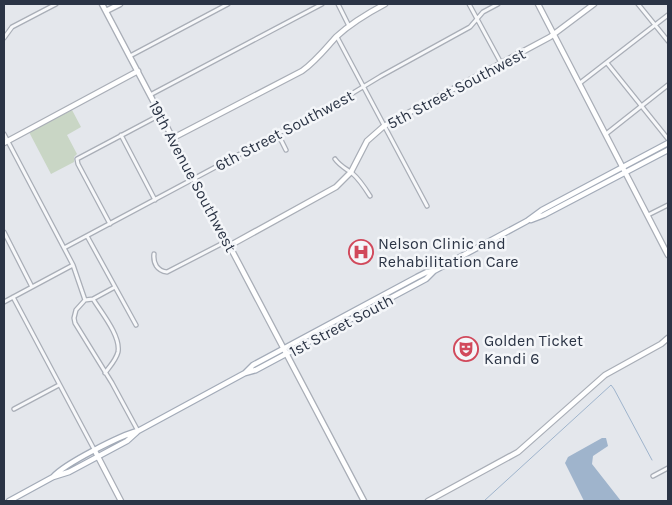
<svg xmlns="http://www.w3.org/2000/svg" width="672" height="505" font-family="Karla,sans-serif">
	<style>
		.green { fill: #c9d6c5 }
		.water { fill: #9fb4cc }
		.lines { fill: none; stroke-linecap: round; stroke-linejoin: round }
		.stream { stroke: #9fb4cc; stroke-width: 1 }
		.street-casing { stroke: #a9aeb7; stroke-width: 5.5 }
		.secondary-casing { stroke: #a9aeb7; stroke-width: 7 }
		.primary-casing { stroke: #a3abb8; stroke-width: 7 }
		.street { stroke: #f7f8fa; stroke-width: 3 }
		.secondary { stroke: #fff; stroke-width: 4.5 }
		.primary { stroke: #fff; stroke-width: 4.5 }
		.labels { text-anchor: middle; stroke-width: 5; stroke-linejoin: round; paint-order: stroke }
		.street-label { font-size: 16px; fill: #2b3445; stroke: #f4f6f9 }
		.poi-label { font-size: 16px; fill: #2b3445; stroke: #f4f6f9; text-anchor: start }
	</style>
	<rect width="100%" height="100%" fill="#e4e7ec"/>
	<path class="green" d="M 72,110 L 81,127 L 67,135 L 77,154 L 74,157 L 74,162 L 51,174 L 29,132 Z"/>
	<path class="water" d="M 602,438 L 606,438 L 608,446 L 593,456 L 592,464 L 621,501 L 584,501 L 565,463 L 568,457 Z"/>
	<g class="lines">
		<path class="stream" d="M 484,501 L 611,385 L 614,389 L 652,460"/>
		<defs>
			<path id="street" d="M 338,4 L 349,26
				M 469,4 L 501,63
				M 638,4 L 668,41
				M 337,37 L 427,206
				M 4,38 L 12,27 L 56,4
				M 130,56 L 228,4
				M 607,63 L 668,139
				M 580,83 L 668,15
				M 150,95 L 322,4
				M 4,134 L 73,265 L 85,300
				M 278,134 L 286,150
				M 606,134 L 668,85
				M 121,135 L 155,200
				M 335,159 C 340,166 345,168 352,173 C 359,179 365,188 370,196
				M 648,215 L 668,205
				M 110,224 L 78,164 L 77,159 L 160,115
				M 4,232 L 32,287
				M 87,236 L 136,325
				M 64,248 L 343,99 L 381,76 L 470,27 L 483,12 L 498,4
				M 154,254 C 153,263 157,271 167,272 L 227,241
				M 115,287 L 93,299 L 85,300 L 76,310 L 74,318 L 75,323 L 112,383 L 138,431
				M 13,297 L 95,451
				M 93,299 C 101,312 121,336 118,352 C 116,360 110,366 105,373
				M 4,302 L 73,265
				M 14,409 L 59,385
				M 653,476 L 668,468"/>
			<path id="secondary" d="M 102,4 L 364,501
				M 538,4 L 668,255
				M 106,11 L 120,4
				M 173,138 L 302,71 C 316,61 325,49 336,37 C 351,23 368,13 385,4
				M 4,143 L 138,71
				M 229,246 L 336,187 L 351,172 L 367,141 L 384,126 L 550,37 L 594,4
				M 95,451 L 121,501
				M 428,501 L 518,452 L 605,375 L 661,344 L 668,338"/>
			<path id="primary" d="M 531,220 L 544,215 L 668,150
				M 245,373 L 253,365 L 417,277 L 427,272 L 434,271 L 527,221 L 542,210 L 668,143
				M 53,477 C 64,464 121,435 138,431 L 245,373 L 256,370 L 426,279 L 434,271
				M 9,501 L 53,477 L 69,472 L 127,441 L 137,432"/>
		</defs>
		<use href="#street" class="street-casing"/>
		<use href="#secondary" class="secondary-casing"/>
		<use href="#primary" class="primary-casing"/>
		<use href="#street" class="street"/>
		<use href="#secondary" class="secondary"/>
		<use href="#primary" class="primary"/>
	</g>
	<defs>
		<symbol id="hospital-ring" viewBox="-11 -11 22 22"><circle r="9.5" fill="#f4f6f9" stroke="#d1495b" stroke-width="1.5"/><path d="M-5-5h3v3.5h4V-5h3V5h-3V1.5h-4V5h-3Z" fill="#d1495b"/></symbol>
		<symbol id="theatre-ring" viewBox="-11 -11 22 22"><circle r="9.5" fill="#f4f6f9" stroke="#d1495b" stroke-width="1.5"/><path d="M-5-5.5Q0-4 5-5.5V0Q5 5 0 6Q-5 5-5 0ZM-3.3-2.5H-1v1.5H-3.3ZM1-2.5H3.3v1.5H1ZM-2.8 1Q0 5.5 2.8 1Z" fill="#d1495b"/></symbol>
	</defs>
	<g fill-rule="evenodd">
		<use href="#hospital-ring" x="347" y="238" width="28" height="28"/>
		<use href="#theatre-ring" x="452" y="335" width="28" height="28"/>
	</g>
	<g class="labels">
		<g class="street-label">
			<text transform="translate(456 88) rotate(-28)" y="6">5th Street Southwest</text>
			<text transform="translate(284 130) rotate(-28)" y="6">6th Street Southwest</text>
			<text transform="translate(193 176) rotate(62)" y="6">19th Avenue Southwest</text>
			<text transform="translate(341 325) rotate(-28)" y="6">1st Street South</text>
		</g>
		<g class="poi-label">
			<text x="378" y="249">Nelson Clinic and<tspan x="378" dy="18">Rehabilitation Care</tspan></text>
			<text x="484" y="346">Golden Ticket<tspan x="484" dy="18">Kandi 6</tspan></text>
		</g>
	</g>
	<rect width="672" height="505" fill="none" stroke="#2b3445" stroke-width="10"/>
</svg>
